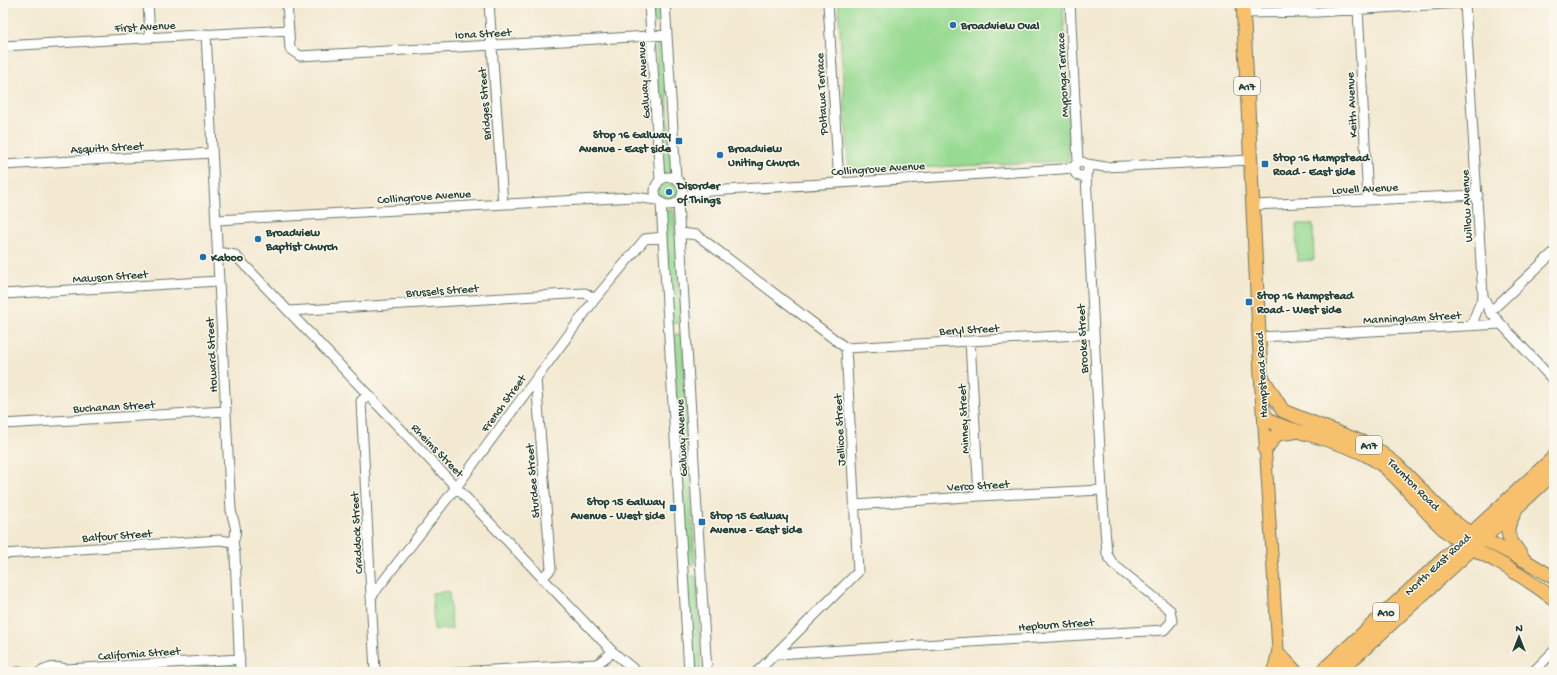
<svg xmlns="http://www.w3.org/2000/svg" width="1557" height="675" font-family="'Gochi Hand',sans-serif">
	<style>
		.green { fill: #97da92; stroke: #5b8c63 }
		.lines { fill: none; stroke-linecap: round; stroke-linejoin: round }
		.minor-casing { stroke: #69796b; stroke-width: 11 }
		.major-casing { stroke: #69796b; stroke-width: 13 }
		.highway-casing { stroke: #69796b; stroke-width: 15 }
		.minor { stroke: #fff; stroke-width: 9 }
		.major { stroke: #f7c06c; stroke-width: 11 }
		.highway { stroke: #f7c06c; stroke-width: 13 }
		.poi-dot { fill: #1f6fb2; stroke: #fbf7ec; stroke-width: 1.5 }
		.labels { text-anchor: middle; stroke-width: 3; stroke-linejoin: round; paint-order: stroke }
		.shield { fill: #fbf7ec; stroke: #61756b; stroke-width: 1 }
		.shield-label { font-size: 11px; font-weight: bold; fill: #1f3d34 }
		.poi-label { font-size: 12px; font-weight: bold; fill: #1f3d34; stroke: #fbf7ec; text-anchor: start }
		.street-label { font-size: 12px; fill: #1f3d34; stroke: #fbf7ec }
	</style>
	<rect width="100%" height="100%" fill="#fbf7ec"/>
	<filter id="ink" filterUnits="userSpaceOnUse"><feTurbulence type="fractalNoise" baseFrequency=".025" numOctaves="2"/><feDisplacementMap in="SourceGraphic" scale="8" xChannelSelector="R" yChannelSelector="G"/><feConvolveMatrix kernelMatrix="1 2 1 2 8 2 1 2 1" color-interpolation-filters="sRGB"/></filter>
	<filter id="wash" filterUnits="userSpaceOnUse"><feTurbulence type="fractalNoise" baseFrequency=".012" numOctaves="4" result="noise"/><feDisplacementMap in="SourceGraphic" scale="16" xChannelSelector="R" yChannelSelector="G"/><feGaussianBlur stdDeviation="0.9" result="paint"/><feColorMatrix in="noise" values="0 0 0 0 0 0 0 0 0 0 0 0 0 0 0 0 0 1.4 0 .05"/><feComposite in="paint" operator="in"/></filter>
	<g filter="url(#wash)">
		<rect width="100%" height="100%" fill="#f3e9d1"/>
		<path class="green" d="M 651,3 L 662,3 L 663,22 L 654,23 Z
			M 838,3 L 1063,3 L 1071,149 L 1067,161 L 849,171 Z
			M 662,42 L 664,43 L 672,173 L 662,174 L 656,43 Z
			M658 191a11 11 0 1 1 22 0a11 11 0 1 1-22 0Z
			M 674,210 L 681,321 L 679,323 L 672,324 L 663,211 Z
			M 1313,224 L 1314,260 L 1297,261 L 1296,224 Z
			M 679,334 L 682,336 L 688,442 L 686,445 L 680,446 L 672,335 Z
			M 686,456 L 689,460 L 695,562 L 694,565 L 686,565 L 679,457 Z
			M 688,576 L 695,576 L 697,579 L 701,672 L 693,672 L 687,577 Z
			M 449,591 L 452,629 L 434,630 L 432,593 Z
			M 238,661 L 238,672 L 198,672 L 198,662 Z"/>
	</g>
	<g filter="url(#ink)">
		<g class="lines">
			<defs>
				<path id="minor" d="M 148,3 L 150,37
					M 287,3 L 290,49 L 300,56 L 667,35
					M 489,3 L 503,204
					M 649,3 L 660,180
					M 665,3 L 676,178
					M 828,3 L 839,183
					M 1070,3 L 1078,162
					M 1465,3 L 1483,296 L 1490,312 L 1554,381
					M 1358,9 L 1368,200
					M 1243,13 L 1317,12 L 1461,3
					M 206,34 L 231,510 C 233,522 239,530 233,542 L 235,554 L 240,672
					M 3,46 L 289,30
					M1074 169a7 7 0 1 1 14 0a7 7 0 1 1-14 0Z
					M 1087,164 L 1105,167 L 1251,160
					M 3,165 L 212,153
					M655 191a14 14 0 1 1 28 0a14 14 0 1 1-28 0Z
					M 682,199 L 695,192 L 1062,169 L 1074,167
					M 661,203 L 689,672
					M 678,203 L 707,672
					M 1253,205 L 1478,195
					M 217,220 L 634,197 L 657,200
					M 681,233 L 697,235 L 846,348 L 858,572 L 757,672
					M 218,252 L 235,255 L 613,652 L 637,672
					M 3,294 L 219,281
					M 289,311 L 585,293 L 595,299
					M 1490,312 L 1554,252
					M 1471,326 L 1483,296
					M 1259,337 L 1501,324
					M 970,341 L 979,496
					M 846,348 L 1094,334
					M 536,379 L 551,569 L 542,578
					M 368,395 L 361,401 L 375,672
					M 3,424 L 226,411
					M 855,505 L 979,496 L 1102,490
					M 3,554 L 220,540 L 233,542
					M 371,597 L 457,486 L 595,299 L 645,239 L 663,237
					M 777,654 L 1164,630 L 1172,621 L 1170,610 L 1113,564 L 1107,554 L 1102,490 L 1086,175
					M 17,672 L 25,672
					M 40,672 C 50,667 55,666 66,669 L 240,659
					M 458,672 L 597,664 L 613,652
					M 1533,672 L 1554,651"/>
				<path id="major" d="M 1263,411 L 1278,650 L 1273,672
					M 1279,653 L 1284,672"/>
				<path id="highway" d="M 1243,3 L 1261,375 L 1263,411 C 1266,417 1268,420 1274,423 C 1304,435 1338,440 1366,455 C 1402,473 1421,513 1453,537 C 1466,546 1482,553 1496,561 C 1516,572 1535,585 1554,599
					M 1262,377 L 1283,411 L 1372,446 L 1397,465 L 1449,518 L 1464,529 L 1524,560 L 1554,578
					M 1265,450 L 1277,434 L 1294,432
					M 1515,512 C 1501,536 1510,538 1523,558
					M 1280,655 L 1296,672
					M 1321,672 L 1554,457
					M 1339,672 L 1554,473"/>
			</defs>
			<use href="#minor" class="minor-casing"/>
			<use href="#major" class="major-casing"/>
			<use href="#highway" class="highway-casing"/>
			<use href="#minor" class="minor"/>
			<use href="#major" class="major"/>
			<use href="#highway" class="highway"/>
		</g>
	</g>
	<g class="poi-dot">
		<circle cx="953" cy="25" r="4"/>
		<rect x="675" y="137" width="8" height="8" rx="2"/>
		<circle cx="720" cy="155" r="4"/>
		<rect x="1261" y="160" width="8" height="8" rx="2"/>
		<circle cx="669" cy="192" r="4"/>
		<circle cx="258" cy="239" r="4"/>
		<circle cx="203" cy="257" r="4"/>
		<rect x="1245" y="298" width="8" height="8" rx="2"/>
		<rect x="669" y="504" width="8" height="8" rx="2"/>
		<rect x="698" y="518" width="8" height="8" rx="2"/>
	</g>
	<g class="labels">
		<g class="shield">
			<rect x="1234" y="77" width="26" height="18" rx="3"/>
			<rect x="1356" y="436" width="26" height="18" rx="3"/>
			<rect x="1373" y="603" width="26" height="18" rx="3"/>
		</g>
		<g class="shield-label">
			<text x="1247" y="90">A17</text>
			<text x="1369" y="449">A17</text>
			<text x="1386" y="616">A10</text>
		</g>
		<g class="poi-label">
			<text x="961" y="29">Broadview Oval</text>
			<text x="671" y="138" text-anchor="end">Stop 16 Galway<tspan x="671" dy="14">Avenue - East side</tspan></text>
			<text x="728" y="152">Broadview<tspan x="728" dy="14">Uniting Church</tspan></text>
			<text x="1273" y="161">Stop 16 Hampstead<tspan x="1273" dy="14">Road - East side</tspan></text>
			<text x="677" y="189">Disorder<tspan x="677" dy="14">of Things</tspan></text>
			<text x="266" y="236">Broadview<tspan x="266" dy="14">Baptist Church</tspan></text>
			<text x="211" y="261">Kaboo</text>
			<text x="1257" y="299">Stop 16 Hampstead<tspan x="1257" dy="14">Road - West side</tspan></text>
			<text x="665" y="505" text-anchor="end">Stop 15 Galway<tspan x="665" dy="14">Avenue - West side</tspan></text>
			<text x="710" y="519">Stop 15 Galway<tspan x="710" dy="14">Avenue - East side</tspan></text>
		</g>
		<g class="street-label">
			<text transform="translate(145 26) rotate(-3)" y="4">First Avenue</text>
			<text transform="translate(483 33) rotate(-3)" y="4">Iona Street</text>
			<text transform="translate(1062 75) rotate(-93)" y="4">Myponga Terrace</text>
			<text transform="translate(643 80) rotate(-94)" y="4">Galway Avenue</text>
			<text transform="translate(821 94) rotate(-93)" y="4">Poltawa Terrace</text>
			<text transform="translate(484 104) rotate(-94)" y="4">Bridges Street</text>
			<text transform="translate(1351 105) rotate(-93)" y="4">Keith Avenue</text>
			<text transform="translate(107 147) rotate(-3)" y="4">Asquith Street</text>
			<text transform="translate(878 168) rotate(-4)" y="4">Collingrove Avenue</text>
			<text transform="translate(1365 188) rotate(-3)" y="4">Lovell Avenue</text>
			<text transform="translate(424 196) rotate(-4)" y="4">Collingrove Avenue</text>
			<text transform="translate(1466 206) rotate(-93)" y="4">Willow Avenue</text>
			<text transform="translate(110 276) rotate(-4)" y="4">Mawson Street</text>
			<text transform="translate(442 290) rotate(-4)" y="4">Brussels Street</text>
			<text transform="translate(1412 317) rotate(-3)" y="4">Manningham Street</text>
			<text transform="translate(969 329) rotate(-3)" y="4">Beryl Street</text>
			<text transform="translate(1082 339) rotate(-93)" y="4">Brooke Street</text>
			<text transform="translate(211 355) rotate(-93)" y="4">Howard Street</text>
			<text transform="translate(1261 375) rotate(-93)" y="4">Hampstead Road</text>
			<text transform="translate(503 403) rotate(-54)" y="4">French Street</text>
			<text transform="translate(114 406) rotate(-3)" y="4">Buchanan Street</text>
			<text transform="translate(963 419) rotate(-93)" y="4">Minney Street</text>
			<text transform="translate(839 430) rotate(-93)" y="4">Jellicoe Street</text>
			<text transform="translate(681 438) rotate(-93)" y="4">Galway Avenue</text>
			<text transform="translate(438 450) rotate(46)" y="4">Rheims Street</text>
			<text transform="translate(532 481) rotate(-95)" y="4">Sturdee Street</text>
			<text transform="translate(1414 484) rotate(45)" y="4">Taunton Road</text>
			<text transform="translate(978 485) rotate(-3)" y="4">Verco Street</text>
			<text transform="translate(356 533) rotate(-93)" y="4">Craddock Street</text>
			<text transform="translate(117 535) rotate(-4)" y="4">Balfour Street</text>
			<text transform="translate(1437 564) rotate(-43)" y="4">North East Road</text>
			<text transform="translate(1056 624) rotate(-4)" y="4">Hepburn Street</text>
			<text transform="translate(139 653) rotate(-4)" y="4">California Street</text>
		</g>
	</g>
	<rect width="1557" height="675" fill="none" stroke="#fbf7ec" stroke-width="16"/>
	<g transform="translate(1519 637)" stroke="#fbf7ec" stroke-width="3" paint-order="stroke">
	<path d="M0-3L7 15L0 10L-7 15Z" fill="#1f3d34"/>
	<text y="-6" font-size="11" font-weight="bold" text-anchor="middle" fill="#1f3d34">N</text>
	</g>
</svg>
